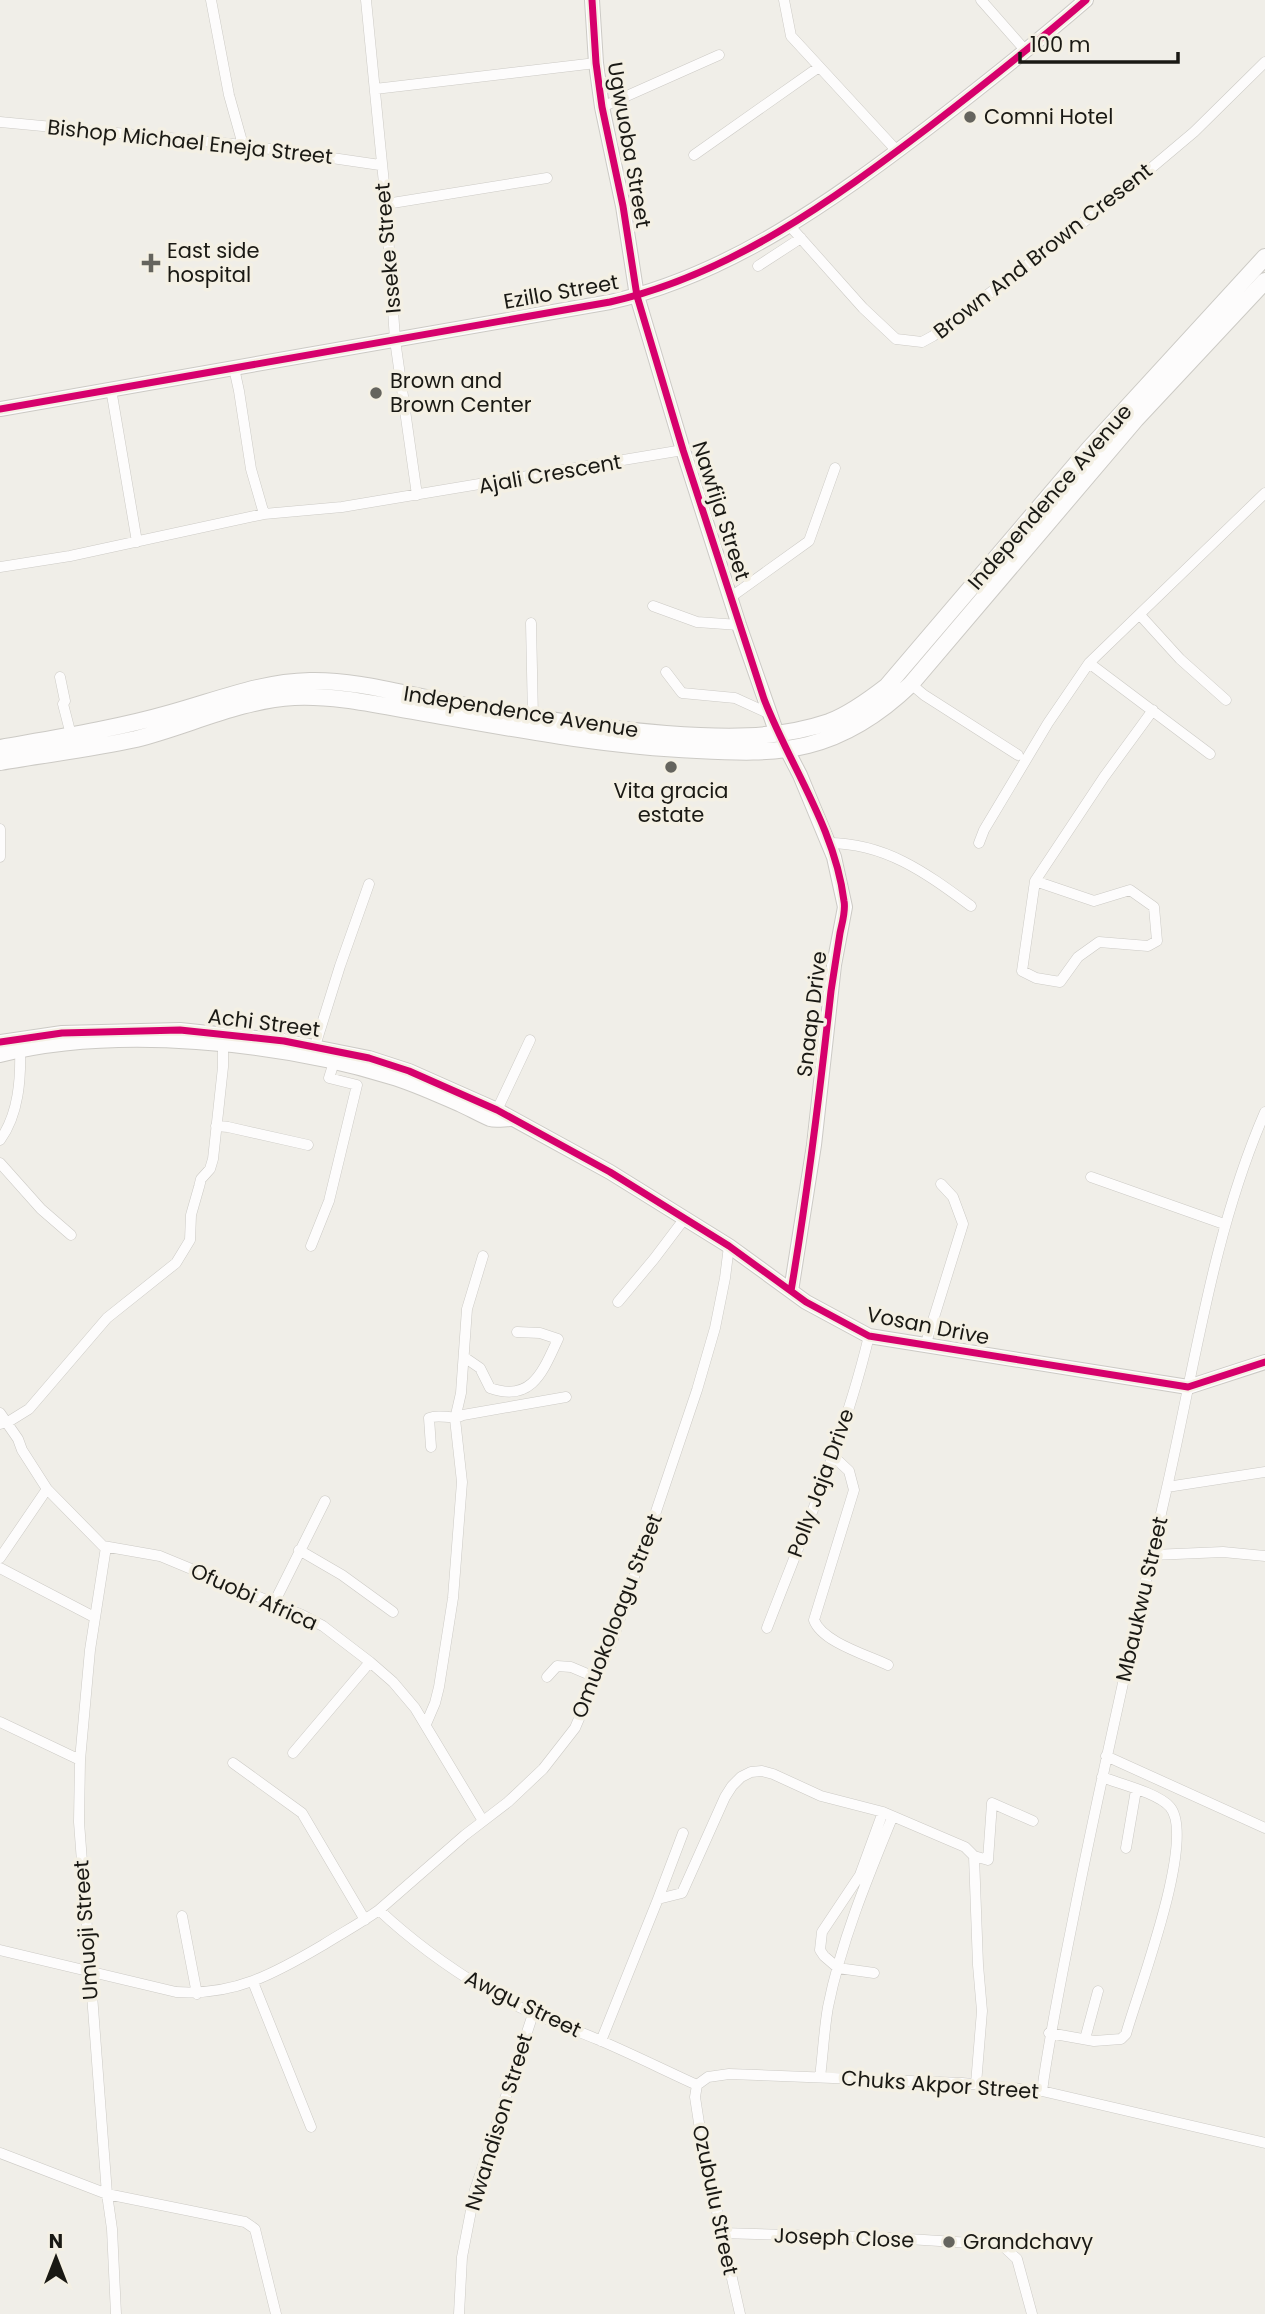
<svg xmlns="http://www.w3.org/2000/svg" width="1265" height="2314" font-family="Poppins,sans-serif">
	<style>
		.lines { fill: none; stroke-linecap: round; stroke-linejoin: round }
		.street-casing { stroke: #cccac5; stroke-width: 11 }
		.secondary-casing { stroke: #cccac5; stroke-width: 16 }
		.primary-casing { stroke: #cccac5; stroke-width: 18 }
		.street { stroke: #fdfcfc; stroke-width: 10 }
		.secondary { stroke: #fdfcfc; stroke-width: 14 }
		.primary { stroke: #fdfcfc; stroke-width: 16 }
		.cycleway-casing { stroke: #f4f0e4; stroke-width: 11 }
		.cycleway { stroke: #d6006c; stroke-width: 7 }
		.poi-dot { fill: #65645e; stroke: #f4f0e4; stroke-width: 2.5 }
		.labels { text-anchor: middle; stroke-width: 7; stroke-linejoin: round; paint-order: stroke }
		.poi-label { font-size: 21px; fill: #1a1914; stroke: #f4f0e4; text-anchor: start }
		.street-label { font-size: 21px; fill: #1a1914; stroke: #f4f0e4 }
	</style>
	<rect width="100%" height="100%" fill="#f0eee8"/>
	<g class="lines">
		<defs>
			<path id="street" d="M 211,0 L 229,95 L 243,145
				M 366,0 L 386,204 L 395,340 L 417,495
				M 784,0 L 791,36 L 897,151
				M 981,0 L 1025,50
				M 375,89 L 596,63
				M 602,107 L 719,55
				M 0,122 L 243,145 L 380,165
				M 694,155 L 819,67
				M 386,204 L 547,178
				M 789,225 L 863,308 L 896,339 L 922,342 L 933,336 L 1118,196 L 1194,132 L 1265,62
				M 758,266 L 801,238
				M 234,368 L 239,391 L 251,469 L 264,514 L 342,507 L 683,450
				M 111,389 L 137,542
				M 0,567 L 70,556 L 264,514
				M 731,597 L 809,541 L 835,468
				M 653,606 L 697,622 L 739,625
				M 1140,615 L 1180,659 L 1226,700
				M 531,623 L 533,718
				M 1089,663 L 1210,754
				M 666,672 L 682,693 L 735,698 L 770,714
				M 60,677 L 65,701 L 63,704 L 71,735
				M 911,684 L 924,695 L 1018,755
				M 0,829 L 0,857
				M 828,843 C 886,843 926,873 971,906
				M 979,843 L 984,830 L 1048,723 L 1089,663 L 1265,493
				M 1035,881 L 1094,901 L 1130,890 L 1154,907 L 1157,941 L 1148,946 L 1099,942 L 1078,957 L 1060,982 L 1036,978 L 1022,971 L 1035,881 L 1104,777 L 1153,710
				M 315,1046 L 340,966 L 369,884
				M 497,1110 L 530,1040
				M 216,1126 L 228,1127 L 308,1145
				M 0,1140 C 19,1114 21,1078 20,1047
				M 0,1163 L 41,1209 L 71,1235
				M 1091,1177 L 1224,1224
				M 311,1246 L 329,1201 L 357,1085 L 329,1078 L 334,1062
				M 618,1302 L 654,1259 L 685,1218
				M 926,1343 L 963,1224 L 953,1197 L 941,1184
				M 464,1357 L 480,1368 L 490,1388 C 532,1403 543,1371 558,1339 L 540,1333 L 517,1332
				M 0,1413 L 18,1439 L 22,1450 L 47,1489 L 103,1546 L 160,1556 L 300,1614 L 323,1626 L 370,1662 L 393,1682 L 415,1708 L 483,1821
				M 0,1424 L 8,1422 L 29,1409 L 107,1318 L 176,1263 L 190,1240 L 191,1215 L 199,1187 L 201,1179 L 210,1169 L 213,1159 L 223,1067 L 223,1039
				M 431,1447 L 429,1418 C 441,1413 451,1421 463,1415 L 566,1397
				M 832,1455 L 849,1471 L 854,1490 L 814,1620 C 822,1642 867,1655 888,1665
				M 1167,1487 L 1265,1472
				M 106,1547 L 90,1650 L 80,1760 L 79,1822 L 107,2194 L 112,2229 L 116,2314
				M 299,1550 L 342,1575 L 393,1612
				M 1152,1555 L 1223,1552 L 1265,1556
				M 0,1558 L 47,1489
				M 0,1568 L 94,1617
				M 273,1605 L 325,1501
				M 767,1628 C 804,1532 845,1436 869,1336
				M 547,1677 L 557,1666 L 571,1667 L 597,1678
				M 0,1722 L 80,1760
				M 426,1724 L 435,1703 L 439,1687 L 453,1598 L 462,1482 L 455,1419 L 461,1393 L 467,1309 L 483,1256
				M 293,1753 L 370,1662
				M 1106,1756 L 1265,1828
				M 233,1763 L 302,1813 L 365,1920
				M 1126,1848 L 1136,1790
				M 974,1856 L 988,1860 L 992,1803 L 1033,1821
				M 658,1899 L 683,1833
				M 379,1910 L 465,1835 L 508,1802 L 543,1769 L 575,1728 L 613,1639 L 697,1390 L 715,1328 L 725,1278 L 729,1246
				M 182,1916 L 197,1994
				M 0,1950 L 176,1992 C 234,1996 274,1974 323,1945 C 342,1933 361,1923 379,1910 C 411,1940 448,1967 486,1990 C 522,2011 561,2024 599,2040 C 632,2054 664,2070 697,2085
				M 874,1973 L 838,1968 L 824,1956 L 820,1950 L 822,1932 L 860,1875 L 883,1812
				M 253,1982 L 311,2127
				M 1049,2033 L 1094,2041 L 1121,2039 L 1126,2034 C 1137,1994 1197,1838 1170,1807 C 1158,1793 1120,1784 1102,1777
				M 1085,2039 L 1098,1991
				M 601,2041 L 658,1899 L 682,1893 L 725,1797 L 732,1786 L 741,1777 L 751,1772 L 762,1771 L 773,1774 L 821,1796 L 883,1812 L 965,1847 L 974,1856 L 978,1965 L 982,2011 L 976,2084
				M 820,2077 C 823,2054 824,2030 828,2007 C 841,1942 867,1879 892,1818
				M 697,2085 L 708,2077 L 729,2074 L 962,2083 L 1042,2091 L 1265,2143
				M 697,2085 L 695,2097 L 703,2149 L 740,2314
				M 1042,2091 C 1051,2025 1065,1960 1078,1894 C 1105,1760 1135,1628 1165,1496 C 1195,1367 1212,1234 1265,1112
				M 0,2153 L 107,2194 L 245,2222 L 255,2229 L 276,2314
				M 721,2233 L 893,2238 L 1002,2245 L 1017,2259 L 1032,2314
				M 459,2314 L 462,2257 L 475,2190 L 533,2014"/>
			<path id="secondary" d="M 592,0 L 596,63 L 602,107 L 623,206 L 637,296 L 683,450 L 739,625 L 777,734
				M 0,409 L 610,302 C 730,275 833,200 929,127 C 982,86 1035,44 1086,0
				M 787,750 L 800,775 L 834,857 L 845,907 L 834,965 L 814,1145 L 791,1291
				M 0,1042 L 62,1033 L 180,1030 L 284,1041 L 369,1058 L 409,1071 L 497,1110 L 610,1172 L 729,1246 L 806,1302 L 869,1336 L 1188,1387 L 1265,1362
				M 0,1055 C 116,1026 278,1042 391,1077 C 415,1084 438,1095 461,1105 C 470,1109 480,1115 490,1119 C 496,1121 504,1119 511,1119"/>
			<path id="primary" d="M 0,748 C 57,738 115,729 171,713 C 218,700 261,682 310,681 C 356,680 402,694 446,702 C 519,716 592,728 666,734 C 721,738 776,740 829,722 C 850,714 869,700 887,686 L 1089,449 L 1265,257
				M 0,762 C 45,754 91,749 136,739 C 188,726 240,700 294,697 C 338,695 382,706 425,713 C 516,729 605,746 697,750 C 734,752 772,754 808,745 C 848,735 882,712 911,684 L 1136,419 L 1265,281"/>
		</defs>
		<use href="#street" class="street-casing"/>
		<use href="#secondary" class="secondary-casing"/>
		<use href="#primary" class="primary-casing"/>
		<use href="#street" class="street"/>
		<use href="#secondary" class="secondary"/>
		<use href="#primary" class="primary"/>
		<defs>
			<path id="cycleway" d="M 592,0 L 596,63 L 602,107 L 623,206 L 637,296 L 683,450 L 764,699 C 790,766 835,828 844,901 C 846,911 842,923 840,933 C 837,952 834,971 831,991 C 820,1091 808,1191 791,1291
				M 0,409 L 610,302 C 730,275 833,200 929,127 C 982,86 1035,44 1086,0
				M 0,1042 L 62,1033 L 180,1030 L 284,1041 L 369,1058 L 409,1071 L 497,1110 L 610,1172 L 729,1246 L 806,1302 L 869,1336 L 1188,1387 L 1265,1362"/>
		</defs>
		<use href="#cycleway" class="cycleway-casing"/>
		<use href="#cycleway" class="cycleway"/>
	</g>
	<g class="poi-dot">
		<circle cx="970" cy="117" r="7"/>
		<path d="M147.5 252.5h7v7h7v7h-7v7h-7v-7h-7v-7h7z"/>
		<circle cx="376" cy="393" r="7"/>
		<circle cx="671" cy="767" r="7"/>
		<circle cx="949" cy="2242" r="7"/>
	</g>
	<g class="labels">
		<g class="poi-label">
			<text x="984" y="124">Comni Hotel</text>
			<text x="167" y="258">East side<tspan x="167" dy="24">hospital</tspan></text>
			<text x="390" y="388">Brown and<tspan x="390" dy="24">Brown Center</tspan></text>
			<text x="671" y="798" text-anchor="middle">Vita gracia<tspan x="671" dy="24">estate</tspan></text>
			<text x="963" y="2249">Grandchavy</text>
		</g>
		<g class="street-label">
			<text transform="translate(190 142) rotate(6)" y="7">Bishop Michael Eneja Street</text>
			<text transform="translate(629 145) rotate(80)" y="7">Ugwuoba Street</text>
			<text transform="translate(388 248) rotate(-95)" y="7">Isseke Street</text>
			<text transform="translate(1043 251) rotate(-38)" y="7">Brown And Brown Cresent</text>
			<text transform="translate(561 292) rotate(-10)" y="7">Ezillo Street</text>
			<text transform="translate(550 474) rotate(-10)" y="7">Ajali Crescent</text>
			<text transform="translate(1050 497) rotate(-49)" y="7">Independence Avenue</text>
			<text transform="translate(721 511) rotate(72)" y="7">Nawfija Street</text>
			<text transform="translate(521 712) rotate(9)" y="7">Independence Avenue</text>
			<text transform="translate(812 1014) rotate(-83)" y="7">Snaap Drive</text>
			<text transform="translate(264 1023) rotate(7)" y="7">Achi Street</text>
			<text transform="translate(928 1326) rotate(11)" y="7">Vosan Drive</text>
			<text transform="translate(821 1483) rotate(-70)" y="7">Polly Jaja Drive</text>
			<text transform="translate(254 1597) rotate(24)" y="7">Ofuobi Africa</text>
			<text transform="translate(1142 1599) rotate(-77)" y="7">Mbaukwu Street</text>
			<text transform="translate(617 1616) rotate(-69)" y="7">Omuokoloagu Street</text>
			<text transform="translate(86 1930) rotate(-94)" y="7">Umuoji Street</text>
			<text transform="translate(523 2004) rotate(26)" y="7">Awgu Street</text>
			<text transform="translate(940 2085) rotate(4)" y="7">Chuks Akpor Street</text>
			<text transform="translate(499 2122) rotate(-73)" y="7">Nwandison Street</text>
			<text transform="translate(715 2200) rotate(78)" y="7">Ozubulu Street</text>
			<text transform="translate(844 2238) rotate(2)" y="7">Joseph Close</text>
		</g>
	</g>
	<g transform="translate(56 2258)" stroke="#f4f0e4" stroke-width="5" paint-order="stroke">
	<path d="M0-5L12 26L0 18L-12 26Z" fill="#1a1914"/>
	<text y="-10" font-size="19" font-weight="bold" text-anchor="middle" fill="#1a1914">N</text>
	</g>
	<path d="M1020 52v10h158v-10" fill="none" stroke="#1a1914" stroke-width="3.5"/>
	<text x="1030" y="52" font-size="21" fill="#1a1914" stroke="#f4f0e4" stroke-width="5" paint-order="stroke">100 m</text>
</svg>
